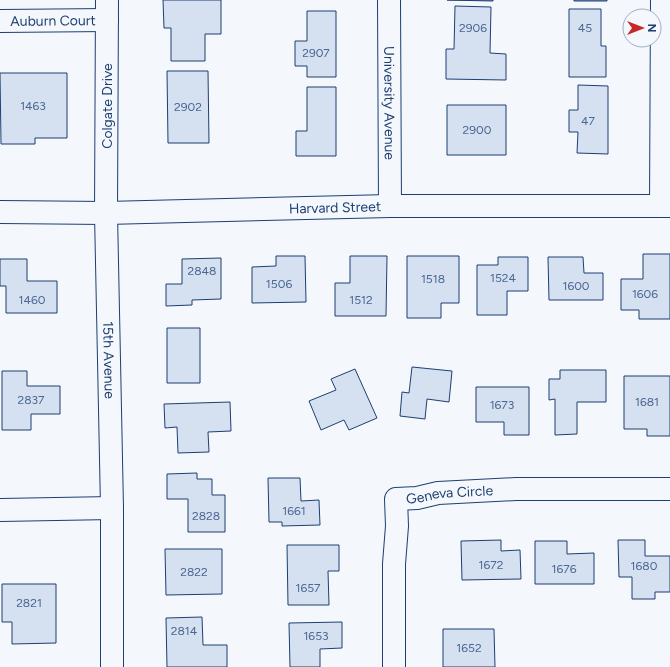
<svg xmlns="http://www.w3.org/2000/svg" width="670" height="667" font-family="Figtree,sans-serif">
	<style>
		.building { fill: #d5e0f0; stroke: #1d3f73 }
		.lines { fill: none; stroke-linecap: round; stroke-linejoin: round }
		.minor-casing { stroke: #1d3f73; stroke-width: 24 }
		.minor { stroke: #f4f7fb; stroke-width: 22 }
		.labels { text-anchor: middle; stroke-width: 3; stroke-linejoin: round; paint-order: stroke }
		.number-label { font-size: 12px; fill: #4b6792 }
		.street-label { font-size: 14px; fill: #1d3f73; stroke: #f4f7fb }
	</style>
	<rect width="100%" height="100%" fill="#f4f7fb"/>
	<path class="building" d="M 163,0 L 221,0 L 221,34 L 205,34 L 205,61 L 171,61 L 171,28 L 164,28 Z
		M 447,0 L 493,0 L 493,1 Z
		M 574,0 L 607,0 L 607,1 L 574,1 Z
		M 455,6 L 491,7 L 490,53 L 506,54 L 506,80 L 446,79 L 446,49 L 454,49 Z
		M 569,9 L 601,9 L 601,46 L 606,46 L 606,77 L 569,77 Z
		M 307,11 L 336,11 L 336,77 L 307,77 L 307,66 L 295,66 L 295,41 L 307,41 Z
		M 167,71 L 208,71 L 209,143 L 168,143 Z
		M 0,73 L 67,73 L 67,138 L 35,138 L 35,144 L 1,144 Z
		M 578,85 L 608,86 L 608,154 L 577,153 L 578,132 L 569,132 L 569,110 L 578,110 Z
		M 307,87 L 336,87 L 336,156 L 296,156 L 296,131 L 307,131 Z
		M 447,105 L 506,105 L 506,155 L 447,155 Z
		M 643,254 L 670,254 L 670,319 L 639,319 L 639,310 L 621,310 L 621,279 L 643,279 Z
		M 276,256 L 305,256 L 306,302 L 252,303 L 252,267 L 276,266 Z
		M 350,256 L 387,256 L 386,316 L 335,316 L 335,283 L 350,283 Z
		M 407,256 L 459,256 L 459,303 L 441,303 L 441,318 L 407,318 Z
		M 498,257 L 528,257 L 528,291 L 507,291 L 507,315 L 477,315 L 477,265 L 498,265 Z
		M 548,257 L 583,257 L 584,273 L 603,273 L 603,300 L 549,300 Z
		M 221,258 L 221,299 L 192,300 L 192,305 L 166,306 L 166,284 L 182,284 L 182,259 Z
		M 0,259 L 27,259 L 27,281 L 57,281 L 57,313 L 6,313 L 6,286 L 0,286 Z
		M 167,328 L 200,328 L 200,383 L 167,383 Z
		M 412,367 L 452,371 L 449,402 L 427,399 L 425,419 L 400,416 L 402,392 L 409,393 Z
		M 355,369 L 377,418 L 349,430 L 344,420 L 321,430 L 309,401 L 336,390 L 331,379 Z
		M 560,370 L 606,370 L 606,402 L 577,402 L 577,434 L 555,435 L 555,399 L 549,400 L 549,379 L 560,379 Z
		M 2,371 L 27,371 L 27,386 L 60,386 L 60,414 L 31,414 L 31,430 L 2,430 Z
		M 624,376 L 670,376 L 670,436 L 647,436 L 647,429 L 624,429 Z
		M 476,387 L 529,387 L 529,435 L 504,435 L 504,422 L 476,422 Z
		M 230,402 L 231,431 L 208,432 L 209,452 L 178,453 L 177,427 L 165,428 L 164,404 Z
		M 197,473 L 197,479 L 212,479 L 212,495 L 225,495 L 225,532 L 188,532 L 188,499 L 167,499 L 167,474 Z
		M 268,478 L 300,478 L 301,501 L 319,500 L 320,525 L 282,526 L 282,522 L 269,522 Z
		M 501,540 L 501,551 L 520,550 L 521,579 L 462,580 L 461,541 Z
		M 618,540 L 645,540 L 645,556 L 670,556 L 670,592 L 655,592 L 655,599 L 632,599 L 632,577 L 619,577 Z
		M 535,541 L 567,541 L 567,554 L 594,553 L 594,584 L 535,584 Z
		M 287,545 L 339,545 L 339,571 L 328,571 L 329,605 L 288,605 Z
		M 165,549 L 222,549 L 222,594 L 166,595 Z
		M 2,584 L 56,584 L 56,643 L 12,644 L 12,622 L 2,622 Z
		M 202,617 L 203,645 L 227,645 L 227,667 L 167,667 L 166,618 Z
		M 342,622 L 342,648 L 320,649 L 320,667 L 290,667 L 289,623 Z
		M 443,629 L 494,629 L 495,667 L 443,667 Z"/>
	<g class="lines">
		<defs>
			<g id="minor">
				<path id="s1" d="M 107,0 L 106,213 L 112,508 L 112,667"/>
				<path id="s2" d="M 389,0 L 390,206"/>
				<path id="s3" d="M 0,21 L 107,20"/>
				<path d="M 661,206 L 662,0"/>
				<path id="s4" d="M 0,212 L 106,213 L 390,206 L 670,206"/>
				<path d="M 0,510 L 112,508"/>
				<path id="s5" d="M 394,667 L 394,564 L 397,526 L 396,499 L 417,498 L 438,493 L 516,489 L 670,489"/>
			</g>
		</defs>
		<use href="#minor" class="minor-casing"/>
		<use href="#minor" class="minor"/>
	</g>
	<g class="labels">
		<g class="number-label">
			<text x="473" y="32">2906</text>
			<text x="585" y="32">45</text>
			<text x="316" y="57">2907</text>
			<text x="33" y="110">1463</text>
			<text x="188" y="111">2902</text>
			<text x="588" y="125">47</text>
			<text x="477" y="134">2900</text>
			<text x="202" y="275">2848</text>
			<text x="503" y="282">1524</text>
			<text x="433" y="283">1518</text>
			<text x="279" y="288">1506</text>
			<text x="576" y="290">1600</text>
			<text x="645" y="298">1606</text>
			<text x="32" y="304">1460</text>
			<text x="361" y="304">1512</text>
			<text x="31" y="404">2837</text>
			<text x="647" y="406">1681</text>
			<text x="502" y="409">1673</text>
			<text x="294" y="515">1661</text>
			<text x="206" y="520">2828</text>
			<text x="491" y="569">1672</text>
			<text x="644" y="570">1680</text>
			<text x="564" y="573">1676</text>
			<text x="194" y="576">2822</text>
			<text x="308" y="592">1657</text>
			<text x="29" y="607">2821</text>
			<text x="184" y="635">2814</text>
			<text x="316" y="640">1653</text>
			<text x="469" y="652">1652</text>
		</g>
		<g class="street-label">
			<text dy="5" stroke="none"><textPath href="#s3" startOffset="53">Auburn Court</textPath></text>
			<text dy="5" stroke="none"><textPath href="#s2" startOffset="103">University Avenue</textPath></text>
			<text transform="translate(107 106) rotate(-90)" y="5">Colgate Drive</text>
			<text dy="5" stroke="none"><textPath href="#s4" startOffset="335">Harvard Street</textPath></text>
			<text dy="5" stroke="none"><textPath href="#s1" startOffset="360">15th Avenue</textPath></text>
			<text dy="5" stroke="none"><textPath href="#s5" startOffset="222">Geneva Circle</textPath></text>
		</g>
	</g>
	<g transform="translate(642 28) rotate(90)"><circle r="19" fill="#f4f7fb" stroke="#9eadc5"/>
	<path d="M0-3L7 15L0 10L-7 15Z" fill="#c62828"/>
	<text y="-6" font-size="11" font-weight="bold" text-anchor="middle" fill="#1d3f73">N</text>
	</g>
</svg>
